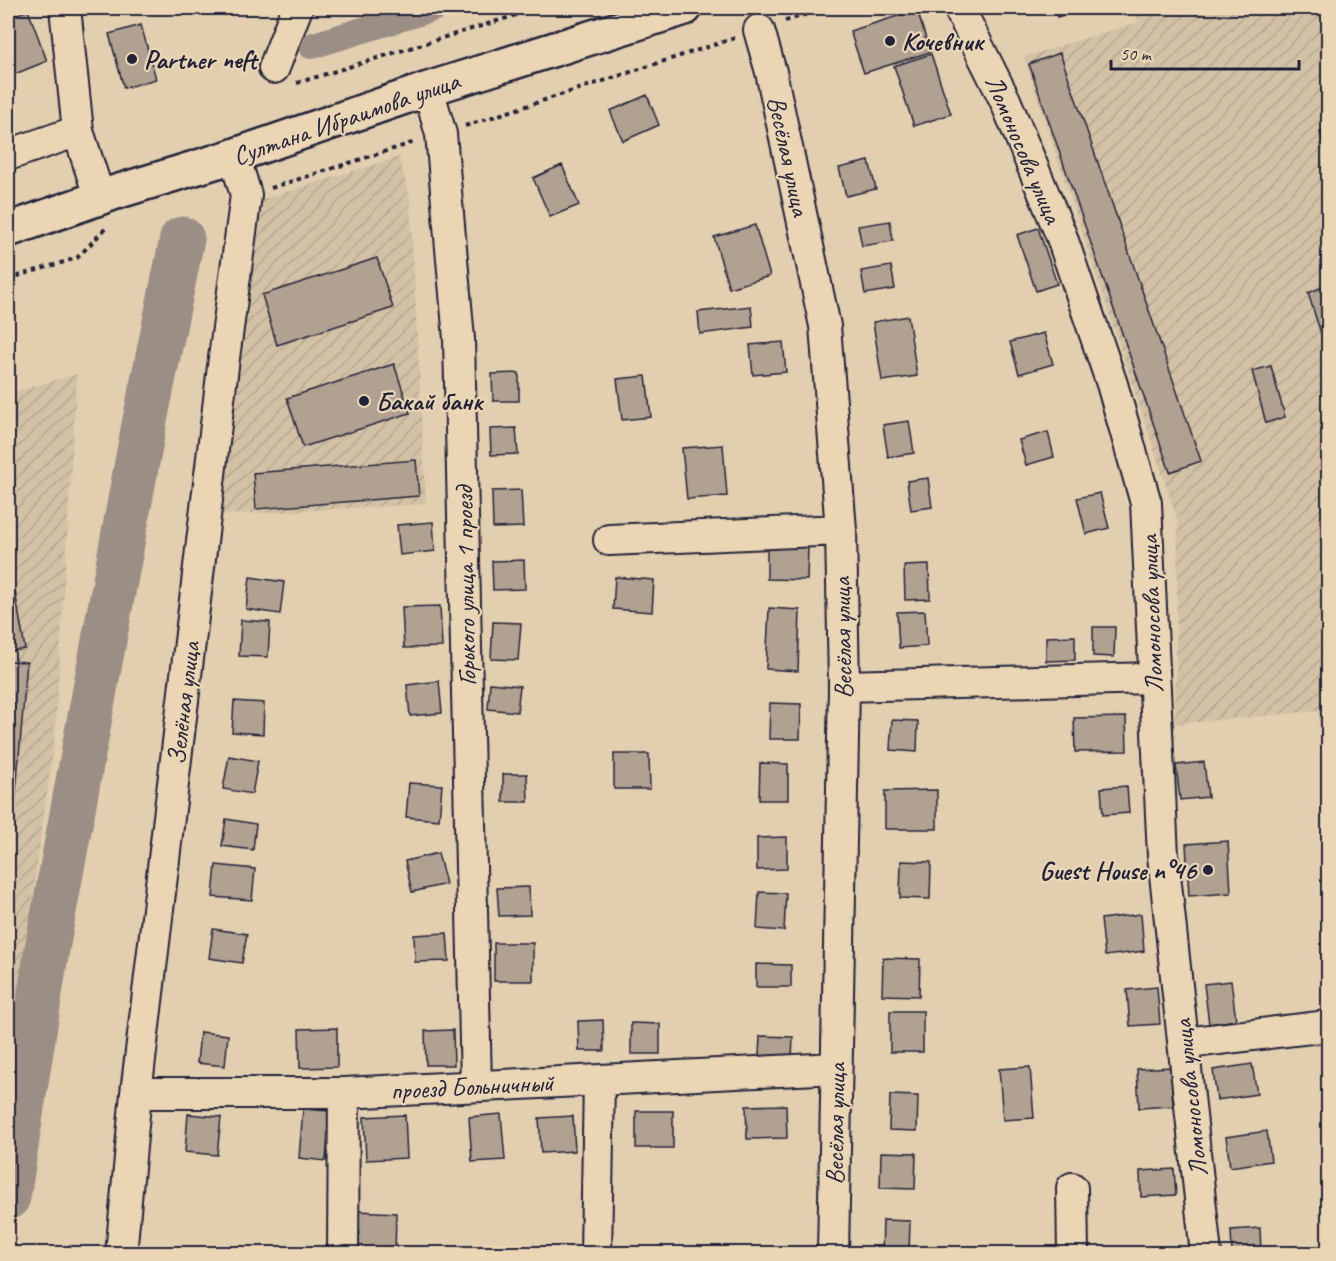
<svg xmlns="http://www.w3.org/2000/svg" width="1336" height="1261" font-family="Caveat,sans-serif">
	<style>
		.industrial { fill: url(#industrial-furrows) }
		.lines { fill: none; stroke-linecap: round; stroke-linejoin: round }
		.canal { stroke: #9b8f85; stroke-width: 26 }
		.river { stroke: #9b8f85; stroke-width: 45 }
		.building { fill: #b0a191; stroke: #22223b; stroke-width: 1.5 }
		.minor-casing { stroke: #22223b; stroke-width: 34 }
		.major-casing { stroke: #22223b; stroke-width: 38 }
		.path { stroke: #22223b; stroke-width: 4; stroke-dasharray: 4.5 4.5; stroke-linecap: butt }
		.minor { stroke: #ead6b4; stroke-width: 30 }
		.major { stroke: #ead6b4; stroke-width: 33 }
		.poi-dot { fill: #22223b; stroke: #ead6b4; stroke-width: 2 }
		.labels { text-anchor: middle; stroke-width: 4.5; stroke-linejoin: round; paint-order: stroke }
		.poi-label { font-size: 26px; font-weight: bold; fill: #22223b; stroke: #ead6b4; text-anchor: start }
		.street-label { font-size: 26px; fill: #22223b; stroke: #ead6b4 }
	</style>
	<defs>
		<pattern id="industrial-furrows" width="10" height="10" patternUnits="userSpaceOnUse" patternTransform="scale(1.5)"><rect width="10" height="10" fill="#d3c1a6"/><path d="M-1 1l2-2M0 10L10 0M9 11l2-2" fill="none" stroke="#b5a690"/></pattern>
	</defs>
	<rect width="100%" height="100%" fill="#e2cfaf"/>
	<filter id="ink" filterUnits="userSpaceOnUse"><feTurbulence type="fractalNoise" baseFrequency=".0167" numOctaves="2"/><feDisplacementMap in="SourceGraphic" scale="12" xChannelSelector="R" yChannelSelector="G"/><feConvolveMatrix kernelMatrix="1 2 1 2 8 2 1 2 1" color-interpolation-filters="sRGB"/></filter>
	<g filter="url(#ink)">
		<path class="industrial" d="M 1134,8 L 1328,8 L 1328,737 L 1320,737 L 1318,711 L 1175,724 L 1178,522 L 1024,57 L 1139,22 Z
			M 399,157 L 410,198 L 426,504 L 222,515 L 260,200 Z
			M 77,374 L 55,736 L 8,1076 L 8,394 Z"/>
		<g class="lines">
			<path class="canal" d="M 311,46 L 435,8"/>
			<path class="river" d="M 8,1197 L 47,949 L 143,430 L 182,239"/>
		</g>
		<path class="building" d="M 1054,8 L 1086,8 L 1057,17 Z
			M 28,10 L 47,61 L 15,74 L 8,53 L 8,18 Z
			M 917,10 L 930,52 L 864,73 L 850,31 Z
			M 141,25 L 156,79 L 124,88 L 109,34 Z
			M 1060,53 L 1201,461 L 1170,472 L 1029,64 Z
			M 931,54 L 951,114 L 914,126 L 894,66 Z
			M 647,95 L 659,125 L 623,141 L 610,111 Z
			M 1328,129 L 1328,152 L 1326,153 L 1320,132 Z
			M 869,161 L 876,189 L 846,196 L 839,168 Z
			M 562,165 L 579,205 L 550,217 L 533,178 Z
			M 890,221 L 893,241 L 862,246 L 858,226 Z
			M 755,225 L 770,276 L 729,288 L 714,237 Z
			M 1038,228 L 1057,284 L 1036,291 L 1017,235 Z
			M 377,258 L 393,308 L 277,345 L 262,295 Z
			M 891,266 L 895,289 L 865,294 L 861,271 Z
			M 1328,285 L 1328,338 L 1323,340 L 1308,293 Z
			M 751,306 L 753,327 L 700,334 L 698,312 Z
			M 908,316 L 917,376 L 882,381 L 873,322 Z
			M 1044,333 L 1053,364 L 1019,374 L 1010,342 Z
			M 783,342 L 786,372 L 753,375 L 750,345 Z
			M 394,364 L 410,413 L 303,447 L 287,398 Z
			M 1271,366 L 1285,417 L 1266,423 L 1252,371 Z
			M 519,373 L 519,401 L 493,401 L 492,374 Z
			M 646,376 L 651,417 L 622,420 L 617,379 Z
			M 909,421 L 914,453 L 888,457 L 883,425 Z
			M 516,428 L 518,454 L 491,455 L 490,429 Z
			M 1048,432 L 1054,457 L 1026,465 L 1019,440 Z
			M 723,445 L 727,496 L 687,499 L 682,448 Z
			M 416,460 L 419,496 L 256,509 L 253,473 Z
			M 928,478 L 932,507 L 911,510 L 907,481 Z
			M 521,490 L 523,527 L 493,528 L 492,491 Z
			M 1100,493 L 1109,528 L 1086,534 L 1077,498 Z
			M 433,522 L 435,551 L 400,555 L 397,525 Z
			M 767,544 L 808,545 L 807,580 L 767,579 Z
			M 524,560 L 525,589 L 493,590 L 492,561 Z
			M 929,565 L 930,599 L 905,600 L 904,566 Z
			M 250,577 L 284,582 L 280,614 L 246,609 Z
			M 615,577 L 654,580 L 652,612 L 613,609 Z
			M 15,591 L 25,649 L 8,652 L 8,592 Z
			M 440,606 L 442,647 L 404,648 L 402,607 Z
			M 769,608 L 800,610 L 798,671 L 766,669 Z
			M 925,611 L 927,646 L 899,648 L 897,612 Z
			M 241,620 L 270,622 L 268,657 L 239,656 Z
			M 493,622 L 521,623 L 518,660 L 491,659 Z
			M 1093,627 L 1115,627 L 1114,657 L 1093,656 Z
			M 1075,636 L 1075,660 L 1046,661 L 1046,637 Z
			M 8,661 L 27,662 L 13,827 L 8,827 Z
			M 439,681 L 442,713 L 410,716 L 407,685 Z
			M 490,683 L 520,686 L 517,712 L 488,709 Z
			M 234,701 L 264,703 L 263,734 L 232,732 Z
			M 770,703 L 801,704 L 800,739 L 769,739 Z
			M 1126,717 L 1127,751 L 1075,752 L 1074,718 Z
			M 892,720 L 918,721 L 917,752 L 890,750 Z
			M 614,754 L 649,754 L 650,789 L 614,789 Z
			M 229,756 L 258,761 L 252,794 L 223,789 Z
			M 1204,762 L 1208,797 L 1180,800 L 1176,765 Z
			M 760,763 L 788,764 L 788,800 L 759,800 Z
			M 503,774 L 527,774 L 528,802 L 503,802 Z
			M 409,783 L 442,785 L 439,820 L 406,817 Z
			M 1127,786 L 1129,813 L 1103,815 L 1101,788 Z
			M 937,790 L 937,829 L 885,829 L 885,791 Z
			M 226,819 L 256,824 L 253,850 L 222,846 Z
			M 787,837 L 787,869 L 757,870 L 757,838 Z
			M 1228,841 L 1231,893 L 1189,896 L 1186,844 Z
			M 438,853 L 446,884 L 412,892 L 405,861 Z
			M 901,861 L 931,862 L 930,899 L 900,898 Z
			M 216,865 L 255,869 L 252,900 L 213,897 Z
			M 529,887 L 530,915 L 499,916 L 497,888 Z
			M 759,892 L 786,893 L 784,931 L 757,929 Z
			M 1141,914 L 1144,951 L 1105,956 L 1101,919 Z
			M 213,929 L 247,934 L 242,963 L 209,958 Z
			M 447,933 L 449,961 L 415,962 L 414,935 Z
			M 494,943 L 533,943 L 533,981 L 494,981 Z
			M 883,958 L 920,959 L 919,996 L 882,995 Z
			M 756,964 L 791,965 L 791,987 L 756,987 Z
			M 1231,981 L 1236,1020 L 1209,1024 L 1204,984 Z
			M 1157,987 L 1160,1024 L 1130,1026 L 1127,990 Z
			M 890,1011 L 923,1011 L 923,1052 L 890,1052 Z
			M 603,1020 L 604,1051 L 579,1051 L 578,1021 Z
			M 631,1023 L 660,1024 L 660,1054 L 631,1054 Z
			M 337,1028 L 337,1067 L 300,1068 L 299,1029 Z
			M 453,1030 L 454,1065 L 426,1065 L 425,1031 Z
			M 200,1032 L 228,1035 L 225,1066 L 197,1063 Z
			M 760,1036 L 793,1037 L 792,1058 L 759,1057 Z
			M 1252,1064 L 1257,1094 L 1217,1100 L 1213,1070 Z
			M 1030,1067 L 1034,1118 L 1003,1120 L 999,1069 Z
			M 1171,1067 L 1173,1106 L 1139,1108 L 1137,1069 Z
			M 890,1095 L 918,1096 L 917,1131 L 889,1130 Z
			M 786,1105 L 787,1138 L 747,1139 L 746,1106 Z
			M 303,1109 L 330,1111 L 326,1161 L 299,1158 Z
			M 636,1111 L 673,1111 L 673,1148 L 636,1148 Z
			M 188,1114 L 221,1117 L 217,1155 L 185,1152 Z
			M 501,1114 L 505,1160 L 472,1162 L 469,1117 Z
			M 405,1115 L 407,1158 L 366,1160 L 364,1117 Z
			M 573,1116 L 575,1151 L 541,1153 L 539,1118 Z
			M 1267,1131 L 1271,1161 L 1230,1167 L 1226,1137 Z
			M 881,1152 L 916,1153 L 915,1189 L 880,1188 Z
			M 1174,1169 L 1176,1195 L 1141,1197 L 1140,1171 Z
			M 358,1211 L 396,1213 L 395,1254 L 356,1253 Z
			M 883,1220 L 910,1221 L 909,1254 L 882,1254 Z
			M 1260,1228 L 1261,1254 L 1232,1254 L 1231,1230 Z"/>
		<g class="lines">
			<defs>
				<path id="minor" d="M 65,8 L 78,131 L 100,199
					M 959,8 L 1005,100 L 1061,235 L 1112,384 L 1146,503 L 1163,856 L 1206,1254
					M 759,30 L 771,72 L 825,326 L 841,530 L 844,686 L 833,1254
					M 274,68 L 297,8
					M 428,89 L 441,134 L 459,339 L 476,1086
					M 8,155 L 78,131
					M 609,540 L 841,530
					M 844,686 L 1153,678
					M 1185,1043 L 1328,1026
					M 136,1093 L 344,1093 L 836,1068
					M 1072,1188 L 1073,1254
					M 121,1254 L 136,1093 L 224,358 L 246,195 L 234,155
					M 343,1254 L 344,1093
					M 596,1254 L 599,1080"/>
				<path id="major" d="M 8,230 L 116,192 L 224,159 L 428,89 L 685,8"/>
			</defs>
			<use href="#minor" class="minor-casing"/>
			<use href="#major" class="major-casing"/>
			<path class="path" d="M 785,21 L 827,8
				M 297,83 L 539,8
				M 465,126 L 735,38
				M 271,188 L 415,142
				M 8,279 L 77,258 L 106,228"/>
			<use href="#minor" class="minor"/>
			<use href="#major" class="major"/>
		</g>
	</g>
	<g class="poi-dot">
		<circle cx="890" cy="41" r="6"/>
		<circle cx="132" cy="59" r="6"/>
		<circle cx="364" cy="401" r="6"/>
		<circle cx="1208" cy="870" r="6"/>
	</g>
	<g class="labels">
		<g class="poi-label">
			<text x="902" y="50">Кочевник</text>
			<text x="144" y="68">Partner neft</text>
			<text x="376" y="410">Бакай банк</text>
			<text x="1196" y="879" text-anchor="end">Guest House n°46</text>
		</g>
		<g class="street-label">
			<text transform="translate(346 118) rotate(-19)" y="9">Султана Ибраимова улица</text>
			<text transform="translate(1024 149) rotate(67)" y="9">Ломоносова улица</text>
			<text transform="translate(789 156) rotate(78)" y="9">Весёлая улица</text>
			<text transform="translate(465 586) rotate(-91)" y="9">Горького улица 1 проезд</text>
			<text transform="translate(1151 614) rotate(-92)" y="9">Ломоносова улица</text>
			<text transform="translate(842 638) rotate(-91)" y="9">Весёлая улица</text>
			<text transform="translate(183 703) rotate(-83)" y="9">Зелёная улица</text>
			<text transform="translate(472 1086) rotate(-3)" y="9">проезд Больничный</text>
			<text transform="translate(1190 1098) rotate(-96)" y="9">Ломоносова улица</text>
			<text transform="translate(835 1124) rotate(-89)" y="9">Весёлая улица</text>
		</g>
	</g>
	<rect width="1336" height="1261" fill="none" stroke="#ead6b4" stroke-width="30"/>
	<rect x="15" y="15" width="1306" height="1231" fill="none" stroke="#22223b" stroke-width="2" filter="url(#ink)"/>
	<path d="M1111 60v9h188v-9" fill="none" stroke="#22223b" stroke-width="3"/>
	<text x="1120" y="60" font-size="18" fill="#22223b" stroke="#ead6b4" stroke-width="4.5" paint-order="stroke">50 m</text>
</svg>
